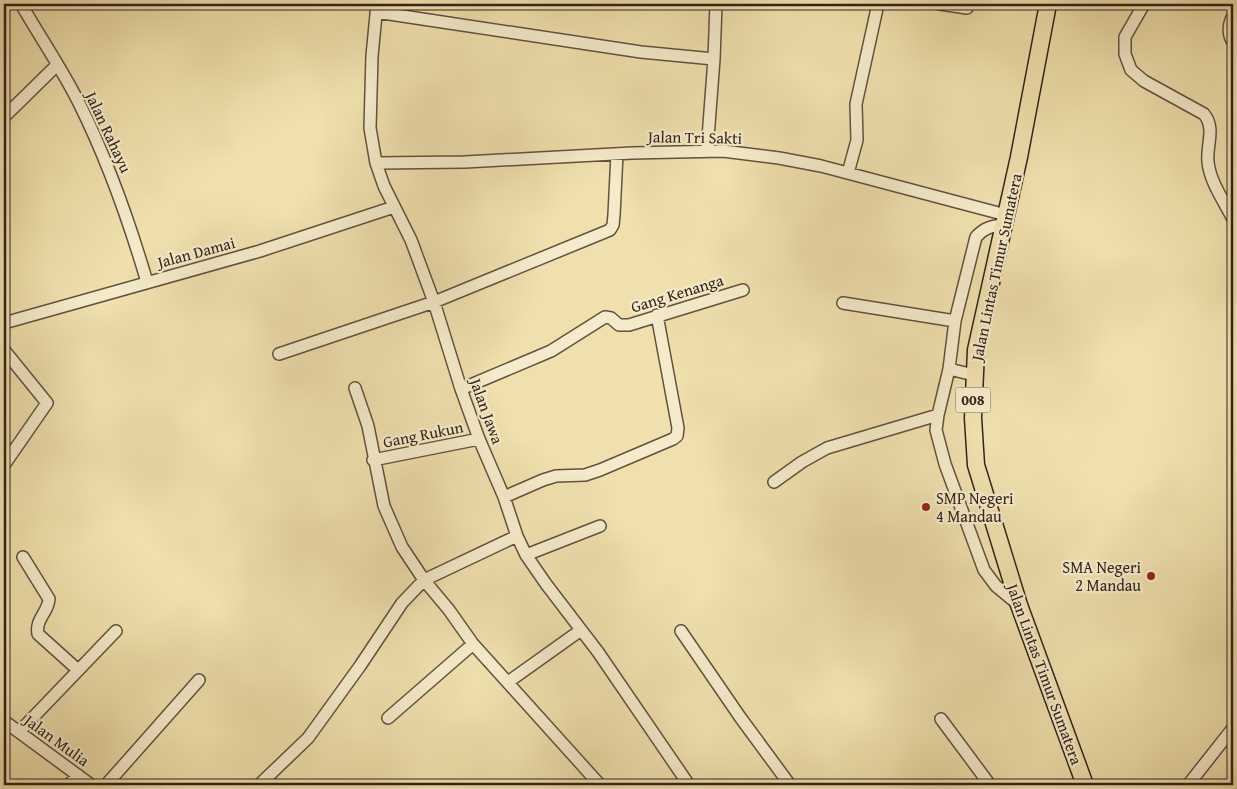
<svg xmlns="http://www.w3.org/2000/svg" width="1237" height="789" font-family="'Gentium Book Plus',serif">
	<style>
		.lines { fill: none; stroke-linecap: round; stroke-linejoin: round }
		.minor-casing { stroke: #61523f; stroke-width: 14 }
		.highway-casing { stroke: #32231a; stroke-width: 19 }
		.minor { stroke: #f5ebca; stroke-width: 11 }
		.highway { stroke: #efe0ad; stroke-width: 16 }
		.poi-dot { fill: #8f2418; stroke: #f5ebca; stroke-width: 2 }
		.labels { text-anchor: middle; stroke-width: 4.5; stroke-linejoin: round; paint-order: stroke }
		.shield { fill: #f5ebca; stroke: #6c5f4f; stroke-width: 1 }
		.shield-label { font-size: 15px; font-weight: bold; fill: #32231a }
		.street-label { font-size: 16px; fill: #32231a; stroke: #f5ebca }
		.poi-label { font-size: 16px; fill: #32231a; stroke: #f5ebca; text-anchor: start }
	</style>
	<rect width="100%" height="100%" fill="#efe0ad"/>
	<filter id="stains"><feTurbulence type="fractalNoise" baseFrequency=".004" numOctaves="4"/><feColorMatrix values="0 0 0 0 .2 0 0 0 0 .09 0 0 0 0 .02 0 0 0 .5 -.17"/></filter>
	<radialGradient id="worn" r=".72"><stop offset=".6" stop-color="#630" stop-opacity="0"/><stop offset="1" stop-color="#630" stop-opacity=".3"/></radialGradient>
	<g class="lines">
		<defs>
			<path id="minor" d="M 21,4 C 40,37 62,69 79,103 C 108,161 129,221 147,282
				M 377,4 L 372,56 L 370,128 L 376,163 L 384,186 L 411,240 L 434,302 L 461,389 L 479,439 L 504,497 L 517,536 L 526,555 L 546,584 L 598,652 L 689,785
				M 940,4 L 967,8
				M 1144,4 L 1125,37 L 1125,54 L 1131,70 L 1144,81 L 1204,114 C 1216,129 1206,145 1208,162 C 1210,182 1224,201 1233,219
				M 376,12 L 641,52 L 714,59
				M 1233,16 C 1229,23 1227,34 1233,42
				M 4,117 L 57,65
				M 707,151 L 714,59 L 716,4
				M 376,163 L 465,162 L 632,153 L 723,151 L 779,158 L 821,166 L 1006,215
				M 848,173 L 857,140 L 856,104 L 878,4
				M 843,303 L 955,321
				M 4,323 L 260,251 L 394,207
				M 4,350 L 47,403 L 4,465
				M 279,354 L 434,302 L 610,230 L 613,225 L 614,215 L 617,154
				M 949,369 L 955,321 L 976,237 C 984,228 991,226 1004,225
				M 974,375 L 949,369 L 938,415 L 936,430 L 945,464 L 984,570 L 996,586 L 1019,605
				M 355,388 L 368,426 L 384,506 L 402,547 L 424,580 L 449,610 L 473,644 L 600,785
				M 461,389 L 551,351 L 605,317 L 611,318 L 619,325 L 629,325 L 743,290
				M 373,460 L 479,439
				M 774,482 L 802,462 L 827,448 L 938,415
				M 504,497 L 543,480 L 556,476 L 585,475 L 600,470 L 673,439 L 677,436 L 678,428 L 657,315
				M 526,555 L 600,526
				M 23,557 L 49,599 C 48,613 35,619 38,634 L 78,670
				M 681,631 L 740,717 L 790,785
				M 508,682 L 581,630
				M 388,718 L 473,644
				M 941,719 L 990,785
				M 4,721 L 91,785
				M 19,732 L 116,631
				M 69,785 L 78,775
				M 106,785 L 199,680
				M 259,785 L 308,738 L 360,666 L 402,603 L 424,580 L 517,536
				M 1188,785 L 1233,728"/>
			<path id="highway" d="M 1048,4 L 1019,157 L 976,350 L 973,418 L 976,465 L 1019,605 L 1085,785"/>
		</defs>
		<use href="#minor" class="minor-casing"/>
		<use href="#highway" class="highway-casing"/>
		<use href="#minor" class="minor"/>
		<use href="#highway" class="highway"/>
	</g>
	<g class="poi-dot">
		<circle cx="926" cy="507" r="5"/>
		<circle cx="1151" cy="576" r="5"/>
	</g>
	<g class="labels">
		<rect class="shield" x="955.5" y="387.5" width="35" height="25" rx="4"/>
		<g class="shield-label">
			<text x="973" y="405">008</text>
		</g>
		<g class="street-label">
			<text transform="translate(109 132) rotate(65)" y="6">Jalan Rahayu</text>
			<text transform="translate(695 137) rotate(1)" y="6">Jalan Tri Sakti</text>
			<text transform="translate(196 252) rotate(-15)" y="6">Jalan Damai</text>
			<text transform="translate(996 267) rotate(-78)" y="6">Jalan Lintas Timur Sumatera</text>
			<text transform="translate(677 293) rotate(-17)" y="6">Gang Kenanga</text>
			<text transform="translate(487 411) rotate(70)" y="6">Jalan Jawa</text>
			<text transform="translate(423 434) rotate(-11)" y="6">Gang Rukun</text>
			<text transform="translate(1045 674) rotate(70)" y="6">Jalan Lintas Timur Sumatera</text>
			<text transform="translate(57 740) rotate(36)" y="6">Jalan Mulia</text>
		</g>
		<g class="poi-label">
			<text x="936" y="504">SMP Negeri<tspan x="936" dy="18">4 Mandau</tspan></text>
			<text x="1141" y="573" text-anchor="end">SMA Negeri<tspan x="1141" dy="18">2 Mandau</tspan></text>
		</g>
	</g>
	<rect width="1237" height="789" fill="none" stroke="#efe0ad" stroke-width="20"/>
	<rect x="5" y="5" width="1227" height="779" fill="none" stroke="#32231a" stroke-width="2.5"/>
	<rect x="10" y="10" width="1217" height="769" fill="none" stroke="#32231a"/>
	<rect width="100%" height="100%" filter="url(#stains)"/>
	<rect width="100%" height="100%" fill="url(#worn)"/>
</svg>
